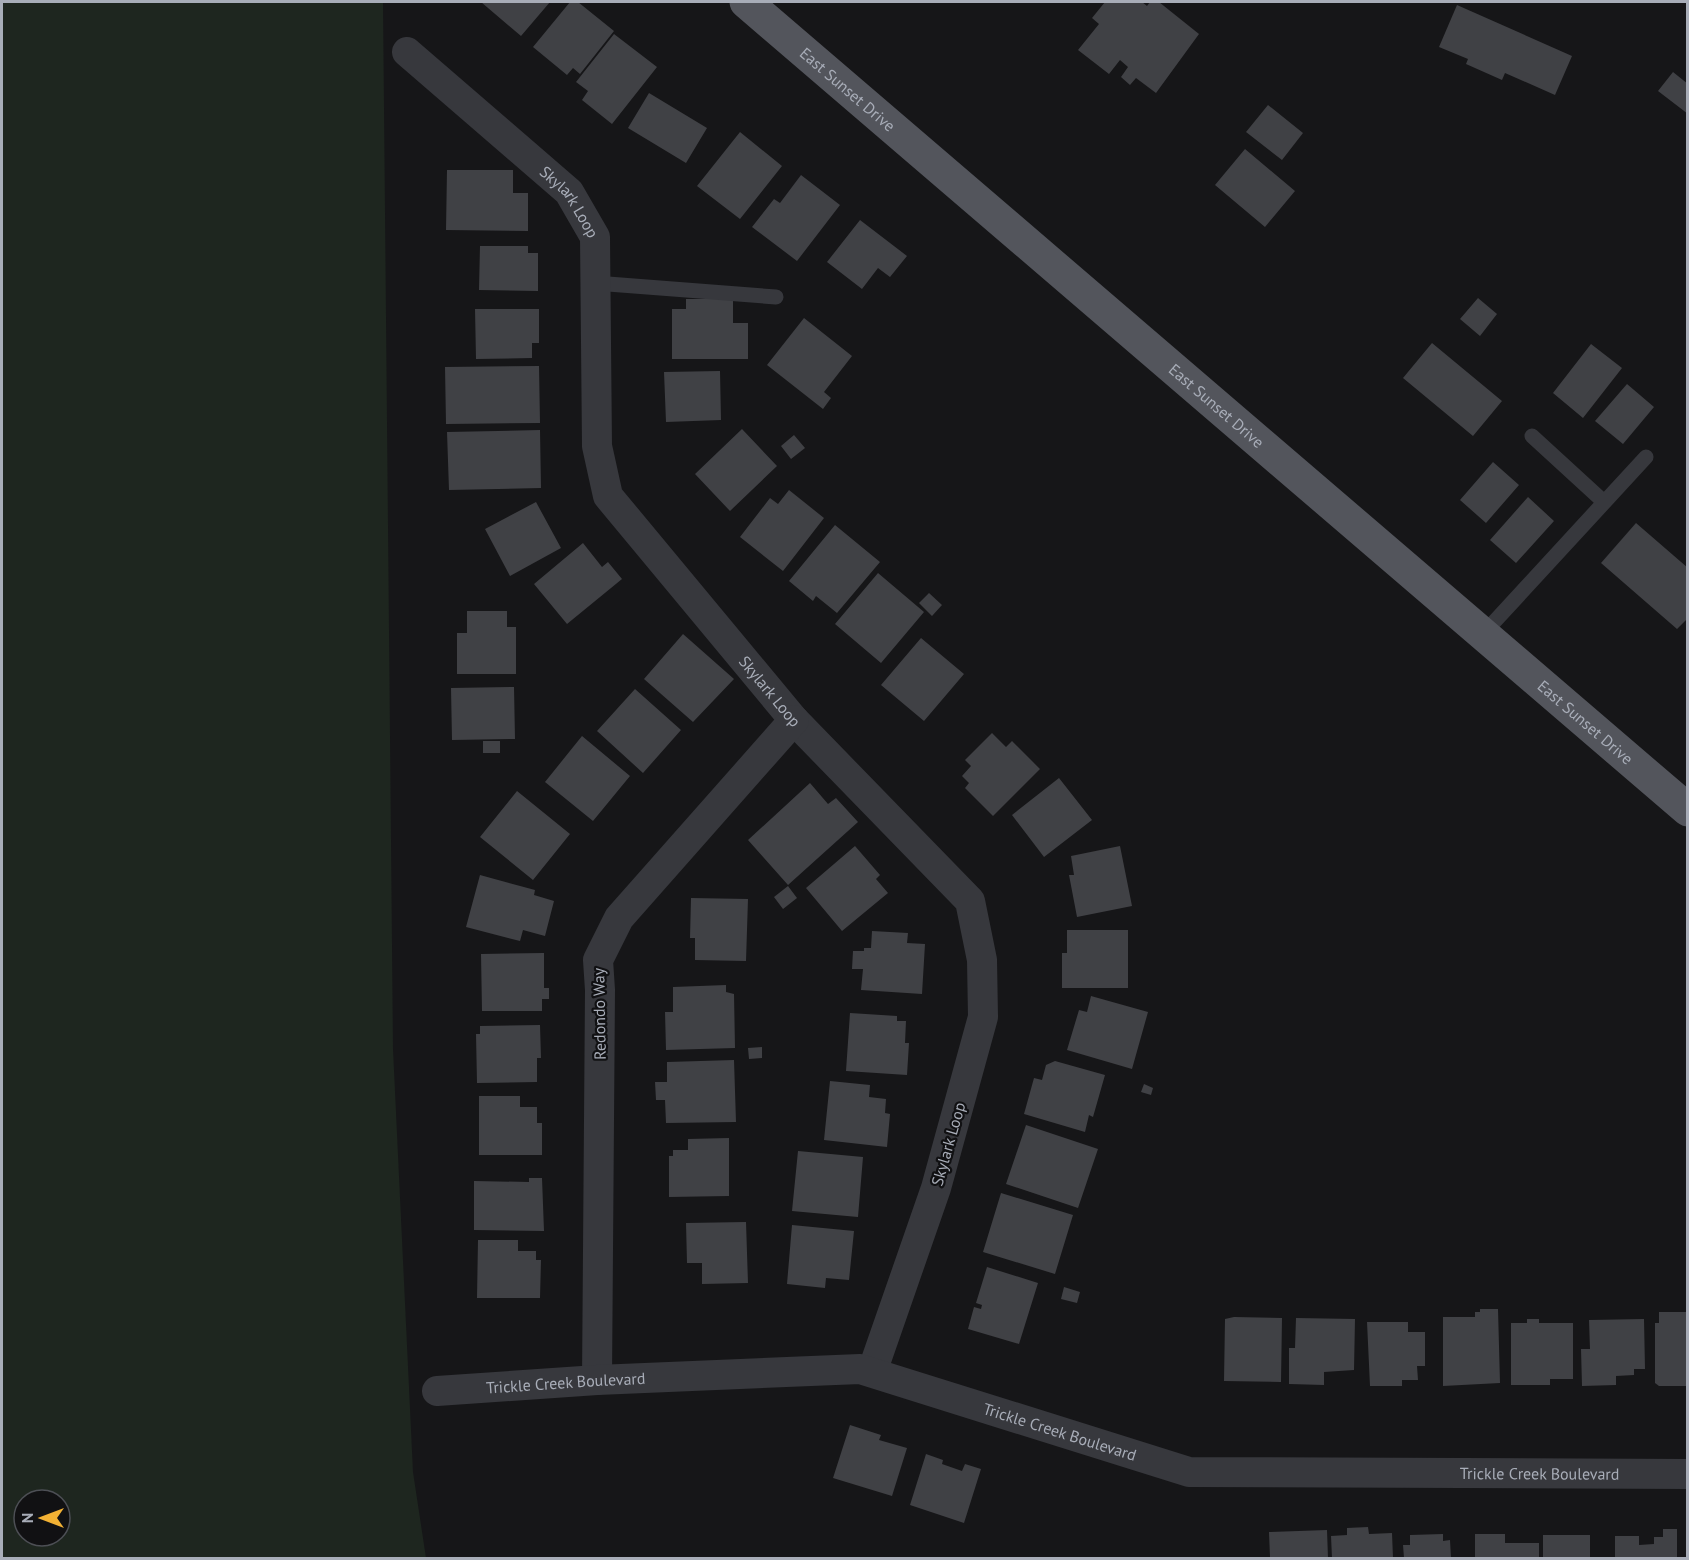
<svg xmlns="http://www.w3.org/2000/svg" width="1689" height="1560" font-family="'PT Sans',sans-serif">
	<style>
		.green { fill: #1e261f; fill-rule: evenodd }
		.building { fill: #404145 }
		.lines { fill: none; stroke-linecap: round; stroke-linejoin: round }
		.service { stroke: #37383d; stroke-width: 15 }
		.minor { stroke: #37383d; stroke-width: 30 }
		.primary { stroke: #53555c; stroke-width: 33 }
		.labels { text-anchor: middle; stroke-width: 4.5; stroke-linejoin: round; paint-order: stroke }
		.street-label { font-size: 16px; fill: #a8adb8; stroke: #111113 }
	</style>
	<rect width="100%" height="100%" fill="#161618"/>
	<path class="green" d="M 2,2 L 383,2 L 393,1049 L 413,1472 L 426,1558 L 2,1558 ZM 24,1500 L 60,1500 L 60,1536 L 24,1536 Z"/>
	<path class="building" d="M 481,2 L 550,2 L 521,36 Z
		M 570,2 L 578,2 L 614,31 L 580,74 L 573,68 L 567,75 L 533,47 Z
		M 1105,2 L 1142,2 L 1147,6 L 1150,2 L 1159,2 L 1199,34 L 1156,93 L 1136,78 L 1130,85 L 1121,77 L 1128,67 L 1120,60 L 1109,74 L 1078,50 L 1099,24 L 1092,18 Z
		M 1457,5 L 1572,56 L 1555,95 L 1505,73 L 1502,80 L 1466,64 L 1468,59 L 1439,47 Z
		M 614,34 L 657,67 L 612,124 L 582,100 L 588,91 L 576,82 Z
		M 1673,72 L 1688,84 L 1688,114 L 1658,91 Z
		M 649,93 L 707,128 L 686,163 L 628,128 Z
		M 1268,105 L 1303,133 L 1282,160 L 1246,132 Z
		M 740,132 L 782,166 L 740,219 L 697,186 Z
		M 1245,149 L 1295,191 L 1265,227 L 1215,185 Z
		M 447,170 L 513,170 L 513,193 L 528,193 L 528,231 L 446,230 Z
		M 801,175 L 840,205 L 797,261 L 752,227 L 774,199 L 780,203 Z
		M 860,220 L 907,256 L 890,277 L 878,268 L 862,289 L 827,262 Z
		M 480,246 L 528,246 L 528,253 L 538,253 L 538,291 L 479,290 Z
		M 1478,298 L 1497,314 L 1480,336 L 1460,319 Z
		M 686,299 L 733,299 L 733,323 L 748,323 L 748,359 L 672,359 L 672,309 L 686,309 Z
		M 475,309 L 539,309 L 539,343 L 532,343 L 532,358 L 476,359 Z
		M 804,318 L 852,356 L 824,392 L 831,398 L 823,409 L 767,365 Z
		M 1432,343 L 1502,401 L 1473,436 L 1403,378 Z
		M 1591,344 L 1622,368 L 1583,418 L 1553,393 Z
		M 539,366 L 540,423 L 446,424 L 445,367 Z
		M 720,371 L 721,420 L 666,422 L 664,372 Z
		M 1627,384 L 1654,407 L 1623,444 L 1595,421 Z
		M 742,429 L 777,466 L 730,511 L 695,474 Z
		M 540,430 L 541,488 L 449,490 L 447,432 Z
		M 794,435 L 805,448 L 791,459 L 781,446 Z
		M 1493,462 L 1519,485 L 1486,523 L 1460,500 Z
		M 789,490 L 824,518 L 783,571 L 740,537 L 770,498 L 778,504 Z
		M 1528,497 L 1554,521 L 1516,563 L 1490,540 Z
		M 536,502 L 561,548 L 510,576 L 485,529 Z
		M 1636,523 L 1688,568 L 1688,618 L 1677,629 L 1601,563 Z
		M 835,525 L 880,562 L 837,613 L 816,596 L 813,601 L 789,581 Z
		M 583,543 L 602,567 L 608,562 L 622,579 L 567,624 L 534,584 Z
		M 878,573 L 924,612 L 881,663 L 835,624 Z
		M 929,593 L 942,605 L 932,616 L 919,603 Z
		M 467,611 L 507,611 L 507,627 L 516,627 L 516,674 L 457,674 L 457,633 L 467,633 Z
		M 683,634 L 734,679 L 693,722 L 644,679 Z
		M 921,638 L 964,674 L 924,721 L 881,685 Z
		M 514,687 L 515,739 L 452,740 L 451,688 Z
		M 635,689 L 681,730 L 643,773 L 597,731 Z
		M 992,733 L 1006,747 L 1012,741 L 1040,769 L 993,816 L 965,788 L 969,783 L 962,776 L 971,766 L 965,760 Z
		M 582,736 L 630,776 L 593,821 L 545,782 Z
		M 483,741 L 500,741 L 500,753 L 483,753 Z
		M 1059,778 L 1092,820 L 1044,857 L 1012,815 Z
		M 810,783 L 828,804 L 836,798 L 858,822 L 788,885 L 748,840 Z
		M 517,791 L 570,834 L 533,880 L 480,837 Z
		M 855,846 L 880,875 L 876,879 L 888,893 L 842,931 L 806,888 Z
		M 1120,846 L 1132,906 L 1077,917 L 1069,875 L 1074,875 L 1071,856 Z
		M 480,875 L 535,890 L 534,895 L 554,901 L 545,936 L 523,930 L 520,941 L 466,927 Z
		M 788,886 L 797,898 L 783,909 L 774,897 Z
		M 691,898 L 748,899 L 746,961 L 695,960 L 695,938 L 690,938 Z
		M 1067,930 L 1128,930 L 1128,988 L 1062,988 L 1062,953 L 1067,953 Z
		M 872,931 L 908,933 L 907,943 L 925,944 L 922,994 L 861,990 L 863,969 L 852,969 L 853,951 L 864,951 L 864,948 L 871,948 Z
		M 544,953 L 544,988 L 549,988 L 549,999 L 542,999 L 542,1011 L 482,1011 L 481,954 Z
		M 726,985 L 726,992 L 734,994 L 735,1048 L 666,1050 L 665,1012 L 673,1012 L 673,987 Z
		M 1091,996 L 1148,1012 L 1132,1069 L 1067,1050 L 1079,1010 L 1087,1012 Z
		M 850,1013 L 897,1016 L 897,1021 L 906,1021 L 905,1043 L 909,1043 L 907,1075 L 846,1071 Z
		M 540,1025 L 541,1058 L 537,1058 L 537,1082 L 477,1083 L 476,1034 L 480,1034 L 480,1026 Z
		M 762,1047 L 762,1058 L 749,1059 L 748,1048 Z
		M 734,1060 L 736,1122 L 666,1123 L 665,1100 L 656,1100 L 655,1082 L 667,1082 L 667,1062 Z
		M 1055,1061 L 1105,1075 L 1093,1117 L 1089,1115 L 1085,1132 L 1024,1114 L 1034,1078 L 1042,1080 L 1046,1065 Z
		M 830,1081 L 870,1085 L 869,1097 L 886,1099 L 885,1113 L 890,1114 L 887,1147 L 824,1140 Z
		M 1144,1084 L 1153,1088 L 1151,1095 L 1141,1092 Z
		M 479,1096 L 520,1096 L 520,1107 L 537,1107 L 537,1123 L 542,1123 L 542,1155 L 479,1155 Z
		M 1026,1125 L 1098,1149 L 1078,1208 L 1006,1184 Z
		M 729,1138 L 729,1196 L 669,1197 L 669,1156 L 673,1156 L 673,1150 L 688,1150 L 688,1139 Z
		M 798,1151 L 863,1157 L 858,1217 L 792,1211 Z
		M 529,1178 L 542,1178 L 544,1231 L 474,1230 L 474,1181 L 529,1182 Z
		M 1001,1193 L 1073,1215 L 1055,1274 L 983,1252 Z
		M 746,1222 L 748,1283 L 702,1284 L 702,1263 L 687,1263 L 686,1223 Z
		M 792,1225 L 854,1231 L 849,1280 L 826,1278 L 825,1288 L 787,1284 Z
		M 478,1240 L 518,1240 L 518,1251 L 536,1251 L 536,1260 L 541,1260 L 540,1298 L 477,1298 Z
		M 987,1267 L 1038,1283 L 1019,1344 L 968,1329 L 974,1307 L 981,1309 L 982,1305 L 976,1303 Z
		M 1064,1287 L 1080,1292 L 1077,1303 L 1061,1299 Z
		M 1480,1309 L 1498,1309 L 1500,1383 L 1443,1386 L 1443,1317 L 1475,1317 L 1475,1312 L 1480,1312 Z
		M 1659,1312 L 1688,1312 L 1688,1386 L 1659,1386 L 1655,1383 L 1655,1323 L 1659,1323 Z
		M 1234,1317 L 1282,1318 L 1281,1382 L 1224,1381 L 1225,1319 Z
		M 1296,1318 L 1355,1319 L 1354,1370 L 1324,1372 L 1324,1385 L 1289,1384 L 1289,1348 L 1295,1348 Z
		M 1527,1319 L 1539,1319 L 1539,1323 L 1573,1323 L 1573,1379 L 1550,1379 L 1550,1385 L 1511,1385 L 1511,1323 L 1527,1323 Z
		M 1644,1319 L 1645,1369 L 1634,1369 L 1634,1375 L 1616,1376 L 1616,1385 L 1582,1386 L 1581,1349 L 1590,1349 L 1589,1320 Z
		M 1367,1322 L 1408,1322 L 1408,1332 L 1425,1332 L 1425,1366 L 1417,1366 L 1418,1380 L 1402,1380 L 1402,1386 L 1370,1386 Z
		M 850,1425 L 881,1435 L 879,1440 L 907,1448 L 892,1496 L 833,1478 Z
		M 926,1454 L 943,1460 L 942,1464 L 962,1471 L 965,1464 L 981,1469 L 964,1523 L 910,1505 Z
		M 1368,1527 L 1369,1534 L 1392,1533 L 1393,1558 L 1332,1558 L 1331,1536 L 1347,1535 L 1347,1528 Z
		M 1663,1529 L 1677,1529 L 1677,1558 L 1615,1558 L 1615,1536 L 1639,1536 L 1639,1545 L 1654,1544 L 1654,1537 L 1663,1537 Z
		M 1327,1530 L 1328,1558 L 1270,1557 L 1269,1532 Z
		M 1443,1534 L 1443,1541 L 1450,1540 L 1451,1558 L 1404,1558 L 1403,1545 L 1410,1545 L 1410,1535 Z
		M 1475,1534 L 1505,1534 L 1505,1543 L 1539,1543 L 1539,1558 L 1475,1558 Z
		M 1543,1535 L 1590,1535 L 1590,1558 L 1543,1558 Z"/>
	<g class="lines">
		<path class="service" d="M 595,283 L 776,297
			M 1532,436 L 1604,502
			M 1483,634 L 1646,457"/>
		<g class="minor">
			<path id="s1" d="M 407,52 L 569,192 L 595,237 L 597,446 L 608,496 L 794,720 L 970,901 L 982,960 L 983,1017 L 936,1188 L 872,1372"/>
			<path d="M 597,1380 L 600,990 L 598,960 L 619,918 L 794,720"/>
			<path id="s2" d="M 437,1391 L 597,1380 L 860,1369 L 1189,1472 L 1688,1474"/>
		</g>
		<path class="primary" id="s3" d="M 746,2 L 1688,810"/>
	</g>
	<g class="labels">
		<g class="street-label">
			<text dy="6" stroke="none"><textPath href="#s3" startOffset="134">East Sunset Drive</textPath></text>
			<text dy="6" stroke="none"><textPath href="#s1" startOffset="222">Skylark Loop</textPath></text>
			<text dy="6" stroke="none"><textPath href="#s3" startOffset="620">East Sunset Drive</textPath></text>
			<text dy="6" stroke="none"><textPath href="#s1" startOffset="780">Skylark Loop</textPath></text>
			<text dy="6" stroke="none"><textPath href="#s3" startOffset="1106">East Sunset Drive</textPath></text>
			<text transform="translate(599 1014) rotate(-91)" y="6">Redondo Way</text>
			<text transform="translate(948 1144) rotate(-74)" y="6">Skylark Loop</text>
			<text dy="6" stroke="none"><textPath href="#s2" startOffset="129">Trickle Creek Boulevard</textPath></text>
			<text dy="6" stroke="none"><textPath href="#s2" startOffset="633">Trickle Creek Boulevard</textPath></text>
			<text dy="6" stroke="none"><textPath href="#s2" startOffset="1119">Trickle Creek Boulevard</textPath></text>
		</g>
	</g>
	<rect width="1689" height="1560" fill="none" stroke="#a8adb8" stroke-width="6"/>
	<g transform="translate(42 1518) rotate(270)"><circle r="28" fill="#111113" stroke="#4d4f55" stroke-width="1.5"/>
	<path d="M0-4.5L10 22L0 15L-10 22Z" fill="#f2b134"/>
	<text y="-9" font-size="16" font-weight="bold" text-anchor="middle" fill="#a8adb8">N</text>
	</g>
</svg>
